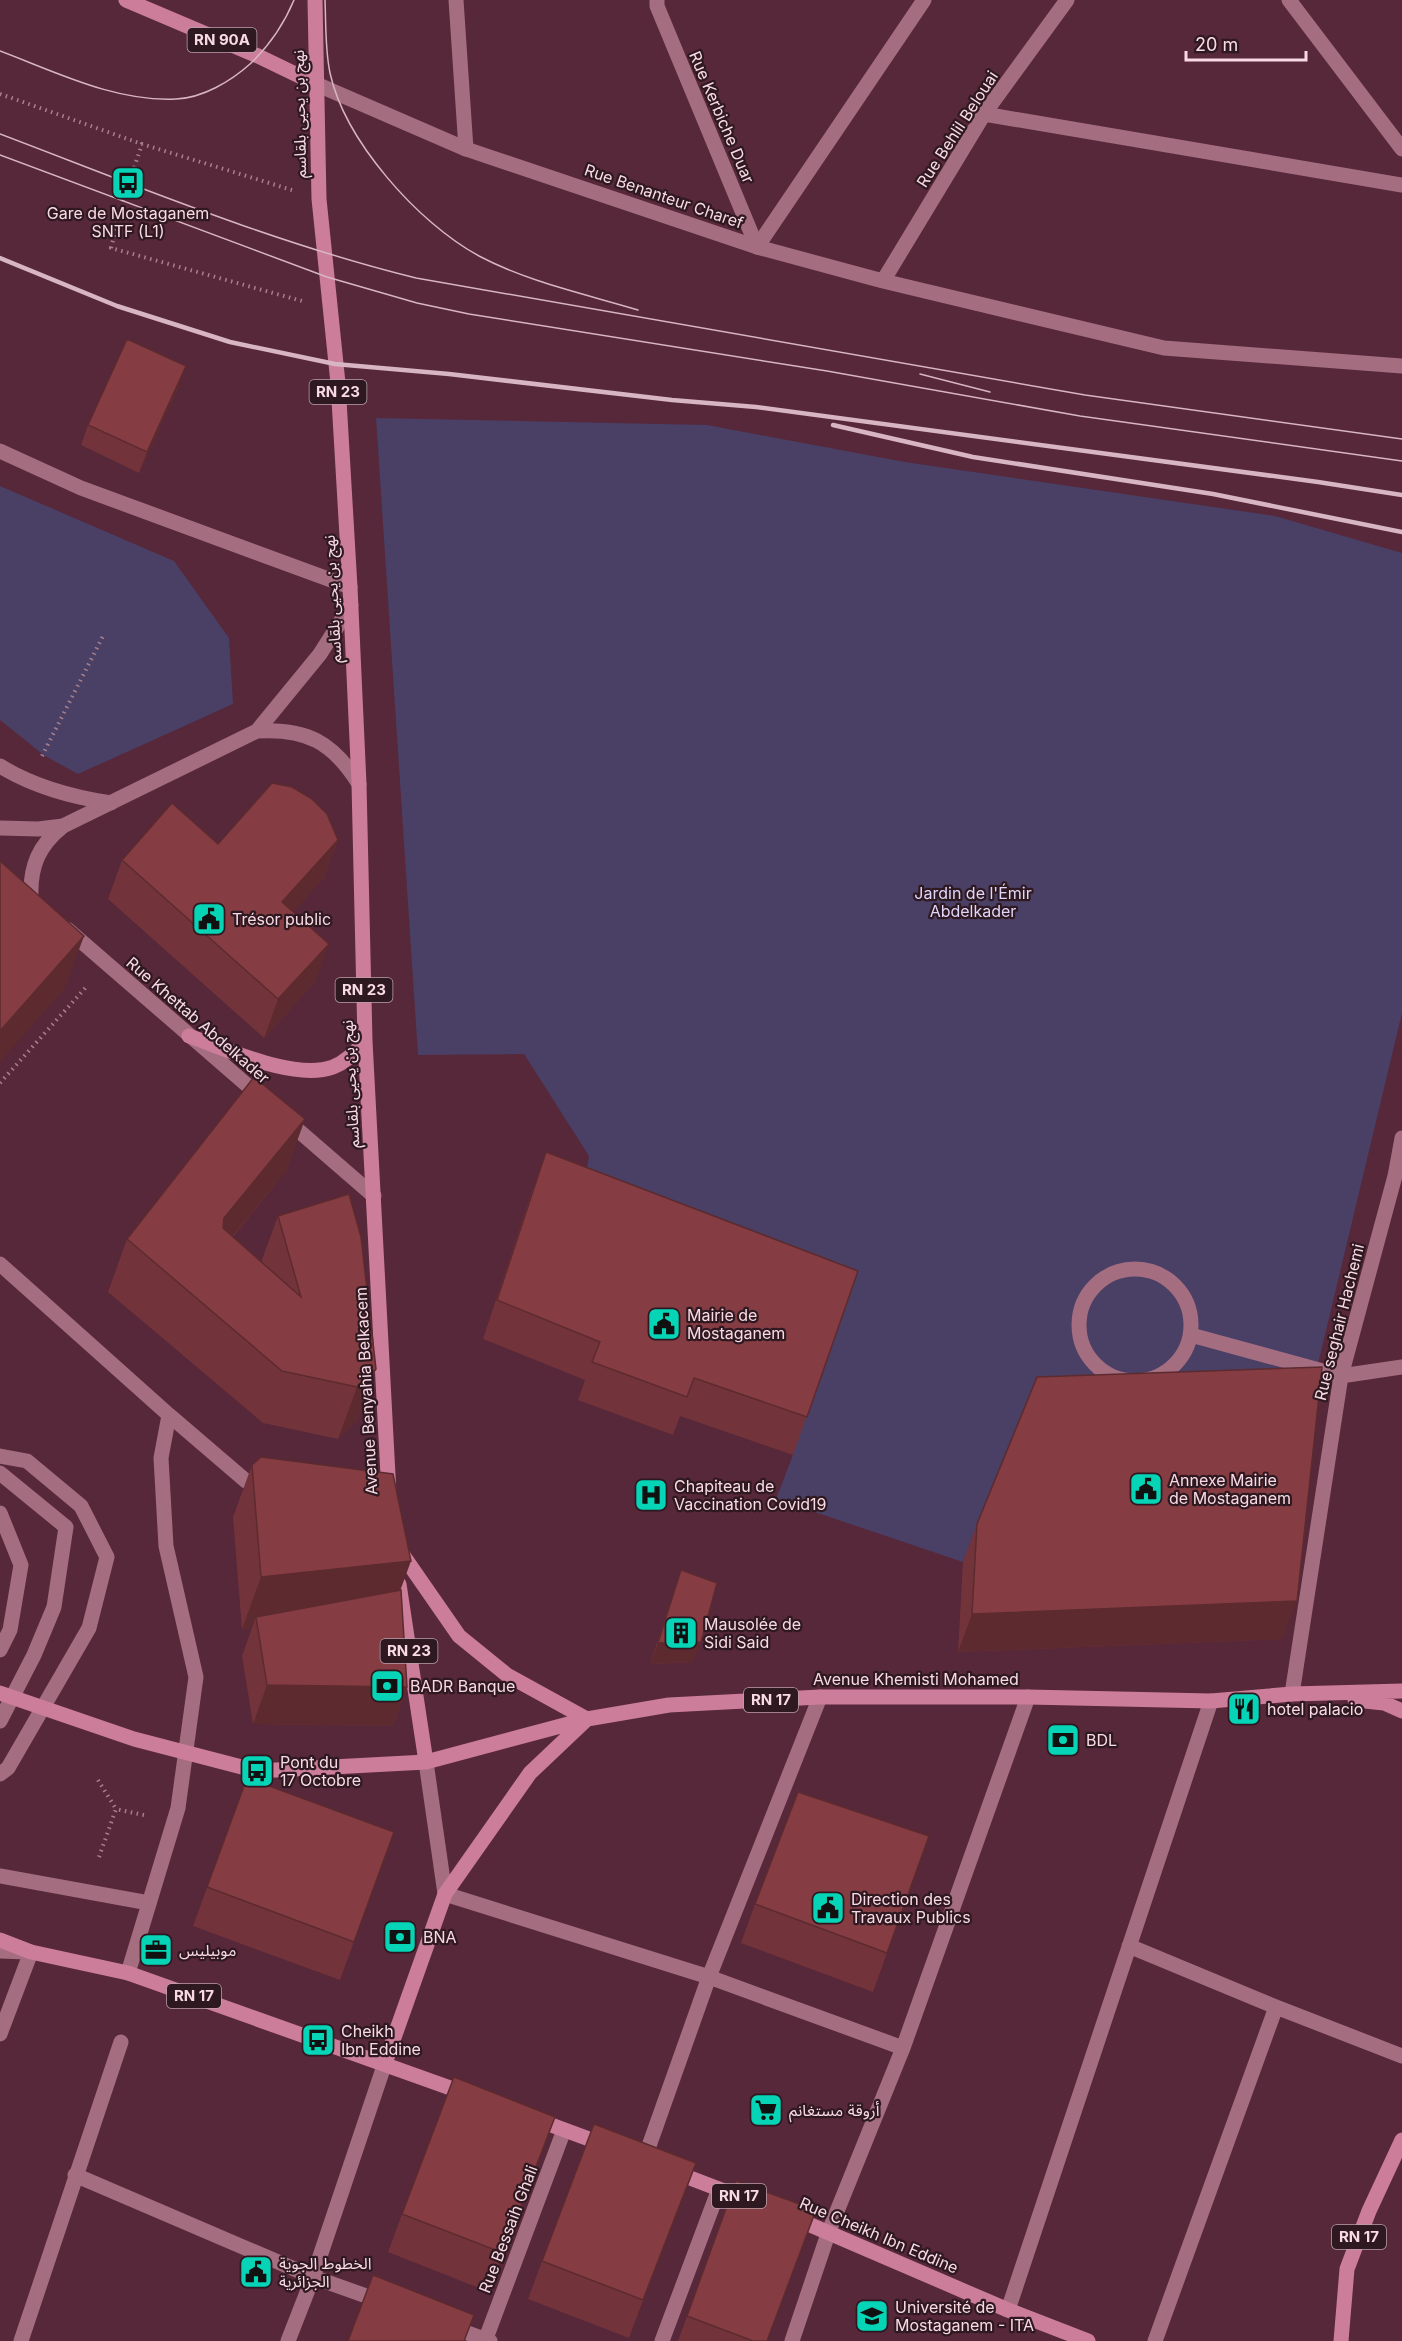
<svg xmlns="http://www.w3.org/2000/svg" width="1402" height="2341" font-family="Inter,'Noto Sans Arabic',sans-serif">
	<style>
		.green { fill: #4a3f64 }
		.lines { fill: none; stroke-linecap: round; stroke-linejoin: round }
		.path { stroke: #a7808e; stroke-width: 4; stroke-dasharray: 1.5 4.5; stroke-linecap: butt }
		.lane { stroke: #a46d80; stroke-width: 15 }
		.street { stroke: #a46d80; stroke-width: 15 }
		.secondary { stroke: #a46d80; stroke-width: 15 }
		.primary { stroke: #cc7d99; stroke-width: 15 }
		.tram { stroke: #d7b5c1; stroke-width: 1.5 }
		.rail { stroke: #d7b5c1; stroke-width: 4.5 }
		.wall { fill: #72343a }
		.shaded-wall { fill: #5d2b2f }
		.building { fill: #853d43; stroke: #5d2b2f; stroke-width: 1.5 }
		.labels { text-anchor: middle; stroke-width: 4.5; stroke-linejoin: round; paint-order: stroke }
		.shield { fill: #2f1921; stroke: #bca0aa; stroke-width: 1.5 }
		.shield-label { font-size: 15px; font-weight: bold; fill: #f9dae4 }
		.street-label { font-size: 16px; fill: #f9dae4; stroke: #2f1921 }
		.poi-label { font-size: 16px; fill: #f9dae4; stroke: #2f1921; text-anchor: start }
		.park-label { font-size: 16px; fill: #dfd6fb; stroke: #2f1921 }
	</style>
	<rect width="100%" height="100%" fill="#57273a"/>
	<path class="green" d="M 376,418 L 707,425 L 905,462 L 1275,516 L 1402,553 L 1402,1013 L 1308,1406 L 1023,1416 L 963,1562 L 776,1499 L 793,1455 L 581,1205 L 589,1156 L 524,1054 L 418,1055 Z
		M 0,486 L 174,561 L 229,638 L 233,704 L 78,774 L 45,756 L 0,720 Z"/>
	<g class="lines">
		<path class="path" d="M 0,94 L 142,144
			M 292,190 L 142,144 L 123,201 L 111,248 L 302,301
			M 42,756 L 103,636
			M 0,1083 L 88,985
			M 98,1780 L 116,1809
			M 99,1857 L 116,1809 L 148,1816"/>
		<path class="lane" d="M 0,451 L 81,488 L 350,587
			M 0,766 C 34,787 71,797 111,803
			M1079 1325a56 56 0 1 1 112 0a56 56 0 1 1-112 0Z
			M 1191,1335 L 1341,1376
			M 0,1456 L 27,1461 L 81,1506 L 107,1557 L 89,1628 L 8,1768 L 0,1774
			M 0,1473 L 66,1527 L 54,1607 L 34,1655 L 0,1721
			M 0,1513 L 21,1565 L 10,1630 L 0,1650
			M 0,1876 L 149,1903"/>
		<path class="street" d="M 456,0 L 466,149
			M 657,0 L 657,6 L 757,247 L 883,281 L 1164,348 L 1402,366
			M 1289,0 L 1402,149
			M 984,114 L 1402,185
			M 883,281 L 984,114 L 1067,0
			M 257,731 C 306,728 333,742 359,784
			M 0,828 L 38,829 L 63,826
			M 31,896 C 30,866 39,845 63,826 L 257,731 L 320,654 L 351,605
			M 0,1264 L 169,1415
			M 1341,1376 L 1402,1367
			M 1292,1694 L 1341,1376 L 1395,1176 L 1402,1138
			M 426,1762 L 445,1894 L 709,1977 L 903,2048
			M 1129,1946 L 1276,2007 L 1402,2056
			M 128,1973 L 178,1808 L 196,1677 L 166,1546 L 161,1458 L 169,1415 L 246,1481 L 266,1485
			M 0,2034 L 31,1952
			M 644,2160 L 709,1977 L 820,1697
			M 75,2175 L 313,2277 L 383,2302
			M 1008,2310 L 1211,1701
			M 451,2327 L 490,2341
			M 21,2341 L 121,2042
			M 288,2341 L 313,2277 L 385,2063
			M 485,2341 L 564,2130
			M 662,2341 L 719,2189
			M 792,2341 L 829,2231 L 903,2048 L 1028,1697
			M 1155,2341 L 1276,2007"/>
		<path class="secondary" d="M 316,84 L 466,149 L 757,247 L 924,0
			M 67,929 L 262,1098
			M 284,1118 L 374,1196
			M 0,1951 L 27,1952"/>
		<path class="primary" d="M 126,0 L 258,56 L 316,84
			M 315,0 L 319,199 L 338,383 L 350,587 L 359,784 L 365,1041 L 389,1494
			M 189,1036 C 227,1049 294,1081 333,1067 C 346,1062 356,1052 365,1041
			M 399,1584 L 426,1762
			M 0,1693 L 134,1739 L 257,1771 L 426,1762 L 587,1719 L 669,1705 L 820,1697 L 1028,1697 L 1211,1701 L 1292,1694 L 1402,1691
			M 1355,1700 L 1384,1703 L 1402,1711
			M 0,1940 L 31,1952 L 128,1973 L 470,2095
			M 385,2063 L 445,1894 L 530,1773 L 587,1719 L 507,1675 L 459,1636 L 398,1548
			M 535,2119 L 608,2146
			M 672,2171 L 750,2201
			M 792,2217 L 1008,2310 L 1088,2341
			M 1341,2341 L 1347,2269 L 1369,2211 L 1402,2140"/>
		<path class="tram" d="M 325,0 C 326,24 325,49 330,73 C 345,141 418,223 479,256 C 528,282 585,294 638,310
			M 0,51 C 56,72 115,102 176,99 C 203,98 231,81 250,64 C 269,46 284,24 294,0
			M 0,134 C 137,186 274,243 416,278 L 1085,395 L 1402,439
			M 0,155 L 327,277 L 417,303 L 469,314 L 827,371 L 1080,416 L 1402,461
			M 920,374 L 990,392"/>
		<path class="rail" d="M 0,258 L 117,306 L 230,342 L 335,364 L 449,374 L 672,400 L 756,407 L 1318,482 L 1402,495
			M 833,425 L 973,457 L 1213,494 L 1402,532"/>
	</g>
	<path class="wall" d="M 179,386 L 139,473 L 81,445 L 88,425 Z
		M 338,840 L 324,878 L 293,912 L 315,982 L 264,1038 L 108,899 L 122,860 L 218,844 Z
		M 305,1119 L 286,1171 L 233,1237 L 261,1262 L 278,1216 L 376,1369 L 357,1421 L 338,1439 L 263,1423 L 108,1292 L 127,1239 Z
		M 546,1152 L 858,1271 L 793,1455 L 680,1416 L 673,1435 L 578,1400 L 585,1380 L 483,1339 L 532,1191 Z
		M 252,1465 L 400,1590 L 407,1687 L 393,1726 L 253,1724 L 242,1656 L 252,1628 L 242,1629 L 233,1517 Z
		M 977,1524 L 1282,1639 L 958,1652 L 963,1562 Z
		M 681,1570 L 693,1662 L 650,1664 L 674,1591 Z
		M 247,1778 L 394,1832 L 340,1980 L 193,1926 Z
		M 929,1836 L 873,1992 L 741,1943 L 755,1904 Z
		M 541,2155 L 489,2292 L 388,2252 L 402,2214 Z
		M 696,2163 L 629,2338 L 528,2299 L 542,2261 Z
		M 736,2181 L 768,2341 L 678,2341 Z"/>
	<path class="shaded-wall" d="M 186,366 L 179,386 L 139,473 L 147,452 Z
		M 338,840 L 324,878 L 268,940 L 282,902 Z
		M 84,936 L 65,988 L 0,1062 L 0,1031 Z
		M 329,944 L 315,982 L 264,1038 L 278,999 Z
		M 305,1119 L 286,1171 L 205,1270 L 224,1218 Z
		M 376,1369 L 357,1421 L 338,1439 L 357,1387 Z
		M 411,1561 L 392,1613 L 256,1617 L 252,1628 L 242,1629 L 261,1577 Z
		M 1297,1601 L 1282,1639 L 958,1652 L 972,1614 Z
		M 701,1642 L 693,1662 L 650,1664 L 658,1643 Z
		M 267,1685 L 407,1687 L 393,1726 L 253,1724 Z
		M 555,2117 L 541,2155 L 489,2292 L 503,2253 Z
		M 696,2163 L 682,2202 L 629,2338 L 643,2300 Z"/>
	<path class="building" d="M 127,339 L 186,366 L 147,452 L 88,425 Z
		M 272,783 L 292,787 L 312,799 L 327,814 L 338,840 L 282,902 L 329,944 L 278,999 L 122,860 L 172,803 L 218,844 Z
		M 0,861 L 84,936 L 0,1031 Z
		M 254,1077 L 305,1119 L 224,1218 L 223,1228 L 301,1297 L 278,1216 L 349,1194 L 361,1237 L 376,1369 L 357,1387 L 282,1371 L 127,1239 Z
		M 546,1152 L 858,1271 L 807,1417 L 694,1378 L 687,1397 L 592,1362 L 600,1342 L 497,1300 Z
		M 1322,1367 L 1297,1601 L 972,1614 L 977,1524 L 1037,1377 Z
		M 261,1457 L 393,1474 L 411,1561 L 261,1577 L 252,1465 Z
		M 681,1570 L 717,1583 L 701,1642 L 658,1643 Z
		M 401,1590 L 407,1687 L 267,1685 L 256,1617 Z
		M 247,1778 L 394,1832 L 354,1942 L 207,1887 Z
		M 798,1792 L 929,1836 L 887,1953 L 755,1904 Z
		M 454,2077 L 555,2117 L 503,2253 L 402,2214 Z
		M 594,2124 L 696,2163 L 643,2300 L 542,2261 Z
		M 736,2181 L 816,2210 L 767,2341 L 753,2341 L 687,2316 Z
		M 373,2275 L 474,2315 L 464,2341 L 348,2341 Z"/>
	<defs>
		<symbol id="bus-square" viewBox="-11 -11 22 22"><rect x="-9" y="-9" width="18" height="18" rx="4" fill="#05d5b6" stroke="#2f1921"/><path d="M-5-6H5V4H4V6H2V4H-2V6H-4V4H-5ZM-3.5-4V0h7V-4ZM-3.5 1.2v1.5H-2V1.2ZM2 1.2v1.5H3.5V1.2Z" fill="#111"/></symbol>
		<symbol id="civic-square" viewBox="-11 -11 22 22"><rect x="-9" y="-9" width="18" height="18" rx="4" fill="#05d5b6" stroke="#2f1921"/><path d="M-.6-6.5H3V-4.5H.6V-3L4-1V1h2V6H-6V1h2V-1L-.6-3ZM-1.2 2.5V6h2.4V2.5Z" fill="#111"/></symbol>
		<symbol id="hospital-square" viewBox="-11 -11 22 22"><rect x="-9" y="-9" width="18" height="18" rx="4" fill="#05d5b6" stroke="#2f1921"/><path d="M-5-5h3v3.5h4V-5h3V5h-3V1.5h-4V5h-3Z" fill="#111"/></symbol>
		<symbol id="building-square" viewBox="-11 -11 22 22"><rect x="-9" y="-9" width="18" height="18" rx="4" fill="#05d5b6" stroke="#2f1921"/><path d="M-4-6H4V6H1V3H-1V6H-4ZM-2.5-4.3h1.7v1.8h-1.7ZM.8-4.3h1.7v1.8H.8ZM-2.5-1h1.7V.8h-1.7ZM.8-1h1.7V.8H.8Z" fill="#111"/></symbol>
		<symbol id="bank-square" viewBox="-11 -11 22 22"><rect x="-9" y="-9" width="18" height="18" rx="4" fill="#05d5b6" stroke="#2f1921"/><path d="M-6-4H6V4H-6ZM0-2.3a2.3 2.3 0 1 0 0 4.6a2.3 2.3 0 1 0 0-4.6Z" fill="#111"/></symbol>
		<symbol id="restaurant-square" viewBox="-11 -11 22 22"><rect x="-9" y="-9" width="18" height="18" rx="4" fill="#05d5b6" stroke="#2f1921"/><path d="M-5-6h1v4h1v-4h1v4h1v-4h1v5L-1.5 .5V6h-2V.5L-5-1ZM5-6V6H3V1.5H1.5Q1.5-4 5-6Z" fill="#111"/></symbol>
		<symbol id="office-square" viewBox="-11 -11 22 22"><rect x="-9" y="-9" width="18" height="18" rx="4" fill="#05d5b6" stroke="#2f1921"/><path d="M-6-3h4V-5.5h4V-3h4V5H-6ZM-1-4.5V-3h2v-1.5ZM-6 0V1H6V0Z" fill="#111"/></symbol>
		<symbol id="supermarket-square" viewBox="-11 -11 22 22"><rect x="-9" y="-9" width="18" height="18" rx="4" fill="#05d5b6" stroke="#2f1921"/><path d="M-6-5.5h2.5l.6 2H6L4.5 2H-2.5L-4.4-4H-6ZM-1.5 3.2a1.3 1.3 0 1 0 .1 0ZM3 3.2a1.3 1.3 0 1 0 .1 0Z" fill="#111"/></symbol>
		<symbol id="university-square" viewBox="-11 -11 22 22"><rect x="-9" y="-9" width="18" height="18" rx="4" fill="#05d5b6" stroke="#2f1921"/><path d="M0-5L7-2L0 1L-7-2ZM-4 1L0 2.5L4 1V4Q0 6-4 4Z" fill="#111"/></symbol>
	</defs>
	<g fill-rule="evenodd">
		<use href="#bus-square" x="109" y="164" width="38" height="38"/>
		<use href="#civic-square" x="190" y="900" width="38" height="38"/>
		<use href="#civic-square" x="645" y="1305" width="38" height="38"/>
		<use href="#civic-square" x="1127" y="1470" width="38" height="38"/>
		<use href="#hospital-square" x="632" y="1476" width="38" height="38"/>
		<use href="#building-square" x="662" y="1614" width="38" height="38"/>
		<use href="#bank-square" x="368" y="1667" width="38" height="38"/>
		<use href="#restaurant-square" x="1225" y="1690" width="38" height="38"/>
		<use href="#bank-square" x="1044" y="1721" width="38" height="38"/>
		<use href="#bus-square" x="238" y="1752" width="38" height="38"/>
		<use href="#civic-square" x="809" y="1889" width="38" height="38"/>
		<use href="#bank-square" x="381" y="1918" width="38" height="38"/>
		<use href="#office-square" x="137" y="1931" width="38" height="38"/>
		<use href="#bus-square" x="299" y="2021" width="38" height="38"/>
		<use href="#supermarket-square" x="747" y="2091" width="38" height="38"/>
		<use href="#civic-square" x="237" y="2253" width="38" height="38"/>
		<use href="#university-square" x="853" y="2297" width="38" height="38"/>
	</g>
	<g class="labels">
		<g class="shield">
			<rect x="187.5" y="28" width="69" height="24" rx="4.5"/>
			<rect x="309.5" y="380" width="57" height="24" rx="4.5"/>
			<rect x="335.5" y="978" width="57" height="24" rx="4.5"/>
			<rect x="380.5" y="1639" width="57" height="24" rx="4.5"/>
			<rect x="744" y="1688" width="54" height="24" rx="4.5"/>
			<rect x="167" y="1984" width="54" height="24" rx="4.5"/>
			<rect x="712" y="2184" width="54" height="24" rx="4.5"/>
			<rect x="1332" y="2225" width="54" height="24" rx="4.5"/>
		</g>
		<g class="shield-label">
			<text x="222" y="45">RN 90A</text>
			<text x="338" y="397">RN 23</text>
			<text x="364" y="995">RN 23</text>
			<text x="409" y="1656">RN 23</text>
			<text x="771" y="1705">RN 17</text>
			<text x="194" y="2001">RN 17</text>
			<text x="739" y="2201">RN 17</text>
			<text x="1359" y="2242">RN 17</text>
		</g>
		<g class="street-label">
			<text transform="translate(299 114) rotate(-91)" y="6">نهج بن يحيى بلقاسم</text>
			<text transform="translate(722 117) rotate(67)" y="6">Rue Kerbiche Duar</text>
			<text transform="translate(957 129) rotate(-57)" y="6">Rue Behlil Belouai</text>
			<text transform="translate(664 196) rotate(19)" y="6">Rue Benanteur Charef</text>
			<text transform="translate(332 599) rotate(-93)" y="6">نهج بن يحيى بلقاسم</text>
			<text transform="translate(198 1020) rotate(41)" y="6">Rue Khettab Abdelkader</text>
			<text transform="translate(350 1084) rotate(-93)" y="6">نهج بن يحيى بلقاسم</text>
			<text transform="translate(1339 1322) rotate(-76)" y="6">Rue seghair Hachemi</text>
			<text transform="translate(366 1391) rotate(-93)" y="6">Avenue Benyahia Belkacem</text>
			<text x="916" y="1685">Avenue Khemisti Mohamed</text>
			<text transform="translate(508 2229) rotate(-69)" y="6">Rue Bessaih Ghali</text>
			<text transform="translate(879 2235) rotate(23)" y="6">Rue Cheikh Ibn Eddine</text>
		</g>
		<g class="poi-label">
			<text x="128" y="219" text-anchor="middle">Gare de Mostaganem<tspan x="128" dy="18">SNTF (L1)</tspan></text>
			<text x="232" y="925">Trésor public</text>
			<text x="687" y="1321">Mairie de<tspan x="687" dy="18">Mostaganem</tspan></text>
			<text x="1169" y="1486">Annexe Mairie<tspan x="1169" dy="18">de Mostaganem</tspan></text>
			<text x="674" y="1492">Chapiteau de<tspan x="674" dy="18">Vaccination Covid19</tspan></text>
			<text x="704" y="1630">Mausolée de<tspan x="704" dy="18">Sidi Said</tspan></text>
			<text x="410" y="1692">BADR Banque</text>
			<text x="1267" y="1715">hotel palacio</text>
			<text x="1086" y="1746">BDL</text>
			<text x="280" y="1768">Pont du<tspan x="280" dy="18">17 Octobre</tspan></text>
			<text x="851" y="1905">Direction des<tspan x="851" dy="18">Travaux Publics</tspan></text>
			<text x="423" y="1943">BNA</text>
			<text x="179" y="1956">موبيليس</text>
			<text x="341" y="2037">Cheikh<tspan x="341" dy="18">Ibn Eddine</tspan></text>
			<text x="789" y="2116">أروقة مستغانم</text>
			<text x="279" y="2269">الخطوط الجوية<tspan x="279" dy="18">الجزائرية</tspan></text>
			<text x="895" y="2313">Université de<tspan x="895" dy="18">Mostaganem - ITA</tspan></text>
		</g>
		<g class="park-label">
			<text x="973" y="899">Jardin de l'Émir<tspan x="973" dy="18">Abdelkader</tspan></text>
		</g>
	</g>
	<path d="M1186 51v9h120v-9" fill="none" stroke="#f9dae4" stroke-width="3"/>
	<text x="1195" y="51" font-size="18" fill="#f9dae4" stroke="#2f1921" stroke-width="4.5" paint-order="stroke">20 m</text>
</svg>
